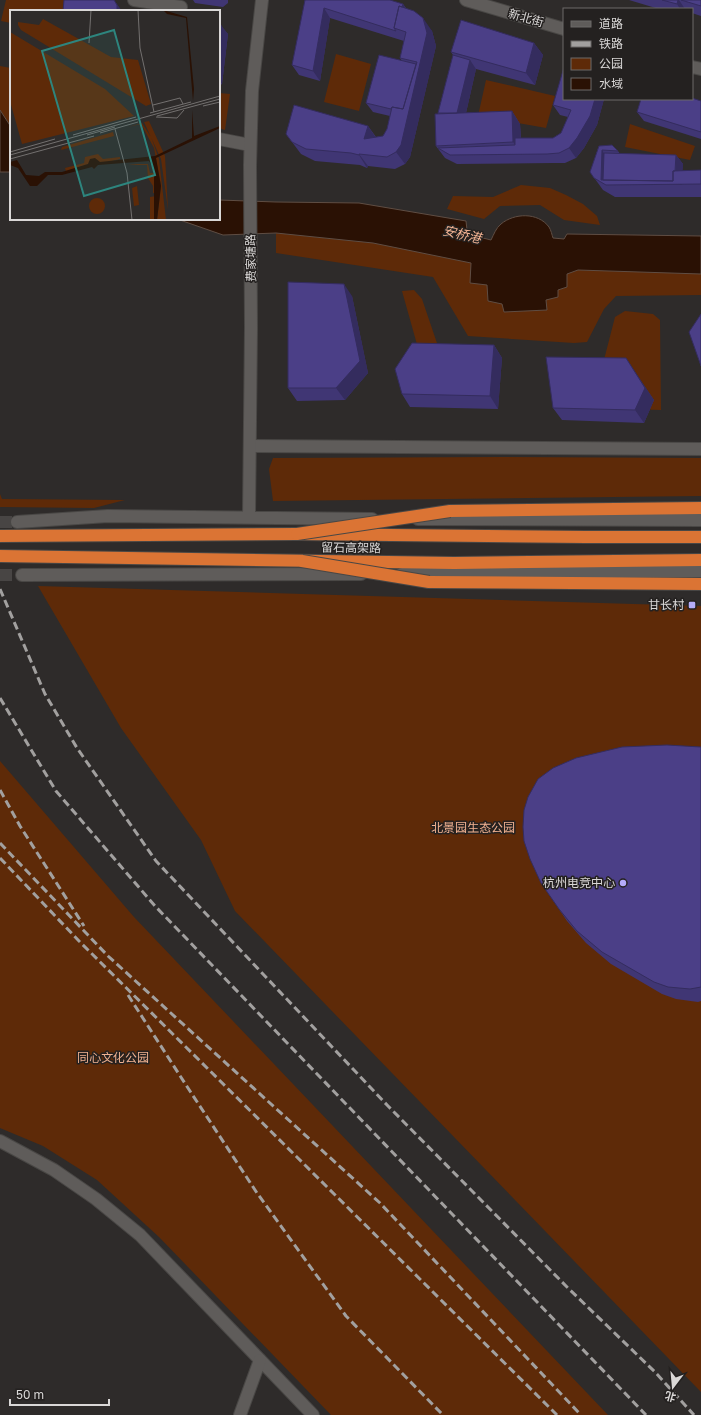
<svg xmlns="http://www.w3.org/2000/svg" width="701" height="1415" font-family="'Golos Text','Noto Sans SC',sans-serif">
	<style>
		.green { fill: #5e2a08 }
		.water { fill: #2a1104; stroke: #5f4d43 }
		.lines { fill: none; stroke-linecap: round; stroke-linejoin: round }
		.secondary-tunnel { stroke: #484544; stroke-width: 12; stroke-dasharray: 12 6; stroke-linecap: butt }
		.street-casing { stroke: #494745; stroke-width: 14 }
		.secondary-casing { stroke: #494745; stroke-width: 14 }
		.highway-casing { stroke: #494745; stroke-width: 14 }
		.street { stroke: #5f5c5a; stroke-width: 12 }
		.secondary { stroke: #5f5c5a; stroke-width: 12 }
		.highway { stroke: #db7434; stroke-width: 12 }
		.rail { stroke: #a2a09f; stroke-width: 3; stroke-dasharray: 8 4; stroke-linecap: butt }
		.highway-bridge-casing { stroke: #494745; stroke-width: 14; stroke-linecap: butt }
		.highway-bridge { stroke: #db7434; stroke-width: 12 }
		.wall { fill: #403674 }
		.shaded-wall { fill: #342c5e }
		.building { fill: #4b3f87; stroke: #342c5e }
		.poi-dot { fill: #b4acf9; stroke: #242120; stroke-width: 1.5 }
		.labels { text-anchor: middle; stroke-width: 3; stroke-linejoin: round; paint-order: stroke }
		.street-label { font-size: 12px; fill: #dad8d7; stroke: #242120 }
		.poi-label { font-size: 12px; fill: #dad8d7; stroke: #242120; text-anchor: end }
		.park-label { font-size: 12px; fill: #f1b190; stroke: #242120 }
		.water-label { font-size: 13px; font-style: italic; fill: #f5b594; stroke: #242120 }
		.inset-road { fill: none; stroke: #73706f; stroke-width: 1 }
		.view { fill: #2d857e; fill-opacity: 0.15; stroke: #2d857e; stroke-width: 2 }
		.inset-edge { fill: none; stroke: #dad8d7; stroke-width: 2 }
	</style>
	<rect width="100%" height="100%" fill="#2e2b2a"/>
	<path class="green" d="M 6,0 L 75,0 L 63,11 L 11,11 L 11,23 L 1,21 Z
		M 336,54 L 371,64 L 359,111 L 324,102 Z
		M 0,66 L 11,68 L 10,126 L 0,110 Z
		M 486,80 L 555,96 L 546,128 L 478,116 Z
		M 219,93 L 230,94 L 225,130 L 219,128 Z
		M 630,124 L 695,146 L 690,160 L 625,147 Z
		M 521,185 L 550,188 L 566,195 L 583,204 L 597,216 L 600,225 L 564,220 L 540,205 L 500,206 L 484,219 L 447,209 L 453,196 L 493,197 Z
		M 276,233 L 373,243 L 475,247 L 487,285 L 547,310 L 546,300 L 567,274 L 576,269 L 701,271 L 701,295 L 616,296 L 604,309 L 587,342 L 574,343 L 468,336 L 433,277 L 276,253 Z
		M 414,290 L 422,299 L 439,349 L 418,348 L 402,291 Z
		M 625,311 L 653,314 L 660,320 L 661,410 L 597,408 L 598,383 L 615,317 Z
		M 500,457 L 701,458 L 701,496 L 273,501 L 269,469 L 273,458 Z
		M 0,494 L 2,499 L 125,500 L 94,508 L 0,507 Z
		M 38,586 L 701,606 L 701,1392 L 235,911 L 201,840 L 121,728 Z
		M 0,761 L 134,917 L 608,1415 L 331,1415 L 159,1237 L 97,1180 L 43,1146 L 0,1128 Z"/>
	<path class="water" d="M 0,110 L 11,127 L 11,172 L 0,172 Z
		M 219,200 L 276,202 L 359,203 L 466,221 L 467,230 L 483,233 L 483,238 L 491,240 C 494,234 496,228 501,224 C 514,213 538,212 549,227 C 551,230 552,235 553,238 L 564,239 L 567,234 L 701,236 L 701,274 L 578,270 L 567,274 L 567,287 L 558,290 L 558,297 L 546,300 L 547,310 L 504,312 L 502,304 L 488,301 L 487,285 L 470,283 L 471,263 L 373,243 L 276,233 L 223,235 L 177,219 L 219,219 Z"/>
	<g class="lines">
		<path class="secondary-tunnel" d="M 0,522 L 17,522
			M 0,575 L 22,575"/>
		<defs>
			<path id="street" d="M 134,0 L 181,7
				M 466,0 L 564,29
				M 692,67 L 701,69
				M 219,139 L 250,145
				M 251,446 L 701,449
				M 0,1141 L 54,1170 L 96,1199 L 140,1235 L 313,1415"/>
			<path id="secondary" d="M 249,517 L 251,327 L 250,165 L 252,91 L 262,0
				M 418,519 L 701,520
				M 17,522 L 108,516 L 372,519
				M 402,574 L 701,571
				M 22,575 L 361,574
				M 240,1415 L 260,1360"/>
			<path id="highway" d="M 450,511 L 701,508
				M 0,536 L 297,534 L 586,537 L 701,537
				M 0,556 L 454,563 L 701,560
				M 429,582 L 701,584"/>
		</defs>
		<use href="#street" class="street-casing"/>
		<use href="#secondary" class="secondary-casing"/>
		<use href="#highway" class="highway-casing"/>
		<use href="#street" class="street"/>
		<use href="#secondary" class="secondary"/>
		<use href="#highway" class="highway"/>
		<path class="rail" d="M 0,589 L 45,694 L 77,748 L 156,861 L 388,1106 L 567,1287 L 655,1372 L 694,1415
			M 0,698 L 56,791 L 155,906 L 646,1415
			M 0,790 L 20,826 L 84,926
			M 0,843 L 108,956 L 380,1203 L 581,1415
			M 0,858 L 79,941 L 557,1415
			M 128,995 L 186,1085 L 257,1193 L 346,1316 L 443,1415"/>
		<defs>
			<path id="highway-bridge" d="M 297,534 L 450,511
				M 302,561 L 429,582"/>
		</defs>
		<use href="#highway-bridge" class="highway-bridge-casing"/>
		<use href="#highway-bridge" class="highway-bridge"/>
	</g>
	<path class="wall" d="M 193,0 L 228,0 L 228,3 L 223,7 L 195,3 Z
		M 305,0 L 403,4 L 406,8 L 432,31 L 436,46 L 410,157 L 405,164 L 395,169 L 368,166 L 367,168 L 360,165 L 315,161 L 301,154 L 286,134 L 368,126 L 376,137 L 383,136 L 387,129 L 390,116 L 373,112 L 366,103 L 402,61 L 400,58 L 404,41 L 330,18 L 320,81 L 299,75 L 292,65 Z
		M 629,0 L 701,0 L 701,16 L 692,13 L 692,9 L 659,9 Z
		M 219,25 L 228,34 L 222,84 L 219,86 Z
		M 534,43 L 543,55 L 535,85 L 476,69 L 466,113 L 512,111 L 520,124 L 521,138 L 553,138 L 561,133 L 568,117 L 560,115 L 553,105 L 564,99 L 604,99 L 597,125 L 584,148 L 576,158 L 565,163 L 554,163 L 457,164 L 445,158 L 436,146 L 438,113 L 453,55 L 451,52 Z
		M 701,101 L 701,139 L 644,121 L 637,112 Z
		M 599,146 L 618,151 L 620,154 L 676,155 L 683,164 L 682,171 L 701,170 L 701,197 L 615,197 L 603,190 L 590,172 Z
		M 352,296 L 368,373 L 345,400 L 297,401 L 288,388 Z
		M 494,345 L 502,358 L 498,409 L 410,407 L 402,394 Z
		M 634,371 L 654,400 L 644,423 L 562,420 L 553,408 Z
		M 701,747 L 701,1001 L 698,1002 L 676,999 L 662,994 L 611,964 L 586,943 L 567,921 L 541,883 Z"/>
	<path class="shaded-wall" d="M 114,0 L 122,11 L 117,11 Z
		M 678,0 L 679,0 L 685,9 L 680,9 L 677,4 Z
		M 403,4 L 409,13 L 396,29 Z
		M 324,8 L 330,18 L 320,81 L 313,71 Z
		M 423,18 L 432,31 L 436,46 L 410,157 L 405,164 L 396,152 L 419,65 Z
		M 221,25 L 228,34 L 222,84 L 219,80 L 219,44 Z
		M 534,43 L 543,55 L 535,85 L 526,73 Z
		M 470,60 L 476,69 L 463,126 L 456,116 Z
		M 595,99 L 604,99 L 597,125 L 584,148 L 576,158 L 569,148 Z
		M 512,111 L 520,124 L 522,155 L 513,142 Z
		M 368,126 L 376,138 L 364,139 Z
		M 602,150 L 610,163 L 610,183 L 601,180 Z
		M 359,154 L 368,166 L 367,168 L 359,155 Z
		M 676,155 L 683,164 L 682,185 L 675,184 Z
		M 344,284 L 352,296 L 368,373 L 345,400 L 336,388 Z
		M 494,345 L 502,358 L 498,409 L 490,396 Z
		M 626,358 L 654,400 L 644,423 L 635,410 Z"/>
	<path class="building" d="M 64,0 L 114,0 L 117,5 L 117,11 L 63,11 Z
		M 305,0 L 390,0 L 403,4 L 402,7 L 399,6 L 394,28 L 396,31 L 324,8 L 313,71 L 292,65 Z
		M 662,0 L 678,0 L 677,4 Z
		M 681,0 L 701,0 L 701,6 Z
		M 399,6 L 414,11 L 423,18 L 427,33 L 401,145 L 396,152 L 387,157 L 359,154 L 359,155 L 351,153 L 306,149 L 292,142 L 286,134 L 294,105 L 368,126 L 364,139 L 383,136 L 387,129 L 392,107 L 403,109 L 417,62 L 400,58 L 406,32 L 394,28 Z
		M 461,20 L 534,43 L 526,73 L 451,52 Z
		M 219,25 L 221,25 L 219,44 Z
		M 379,55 L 416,64 L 403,109 L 392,107 L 391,109 L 366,103 Z
		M 453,55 L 470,60 L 457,113 L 438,113 Z
		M 564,67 L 564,99 L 595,99 L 590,116 L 577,138 L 569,148 L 559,153 L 547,154 L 450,155 L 438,148 L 515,145 L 515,138 L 553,138 L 561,133 L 571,110 L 553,105 Z
		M 692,98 L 701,101 L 701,132 L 637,112 L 641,99 Z
		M 512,111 L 513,142 L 436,146 L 435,114 Z
		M 612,145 L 618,151 L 602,150 L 601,180 L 673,181 L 673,171 L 701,170 L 701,184 L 606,185 L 594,178 L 590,172 L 599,146 Z
		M 604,153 L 676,155 L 675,171 L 673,171 L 673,181 L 603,180 Z
		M 288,282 L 344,284 L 360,361 L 336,388 L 288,388 Z
		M 701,314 L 701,366 L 689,332 Z
		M 412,343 L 494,345 L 490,396 L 402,394 L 395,369 Z
		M 546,357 L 626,358 L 645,388 L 635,410 L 553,408 Z
		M 667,745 L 701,747 L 701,987 L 690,989 L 668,987 L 654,982 L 602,952 L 577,931 L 559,909 L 541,883 L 530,859 L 524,841 L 523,827 L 524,810 L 528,797 L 538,779 L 553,768 L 576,758 L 622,747 Z"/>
	<g class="poi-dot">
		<rect x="688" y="601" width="8" height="8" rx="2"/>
		<circle cx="623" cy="883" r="4"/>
	</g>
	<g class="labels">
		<g class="street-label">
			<text transform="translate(526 18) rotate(16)" y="4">新北街</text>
			<text transform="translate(251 258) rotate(-91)" y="4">费家塘路</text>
			<text transform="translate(351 548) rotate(1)" y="4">留石高架路</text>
		</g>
		<g class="poi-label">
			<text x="684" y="609">甘长村</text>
			<text x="615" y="887">杭州电竞中心</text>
		</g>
		<g class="park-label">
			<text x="473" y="832">北景园生态公园</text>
			<text x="113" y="1062">同心文化公园</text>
		</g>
		<g class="water-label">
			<text transform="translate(462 234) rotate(13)" y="5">安桥港</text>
		</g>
	</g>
	<g transform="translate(10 10)">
		<rect width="210" height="210" fill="#2e2b2a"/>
		<path d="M 33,9 L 101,47 L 128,50 L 141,94 L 136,96 L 11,20 L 8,15 L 8,12 L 29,15 ZM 0,22 L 95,79 L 124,106 L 12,134 L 0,91 ZM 139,111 L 155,146 L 158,200 L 151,149 L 134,112 ZM 132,113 L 141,127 L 149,149 L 156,210 L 147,210 L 151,176 L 144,138 L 131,114 L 118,117 ZM 103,122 L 104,126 L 51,140 L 52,137 ZM 88,144 L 93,149 L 110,147 L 110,149 L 90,154 L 87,150 L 81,150 L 79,154 L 56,161 L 55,158 L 74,153 L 75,147 ZM 127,154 L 138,154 L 140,163 L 145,163 L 146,183 L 143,183 L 143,176 L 138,168 L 137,155 L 118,155 ZM 127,176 L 129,195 L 124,196 L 122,178 ZM 146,186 L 144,210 L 140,210 L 140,187 ZM79 196a8 8 0 1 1 16 0a8 8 0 1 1-16 0Z" fill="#5e2a08"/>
		<path d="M 153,0 L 177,7 L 184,79 L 183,91 L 176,8 L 157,4 ZM 182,100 L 184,126 L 210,116 L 210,118 L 146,148 L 151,176 L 147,210 L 144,210 L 144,160 L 139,151 L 88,155 L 84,159 L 82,157 L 52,165 L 38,165 L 27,176 L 20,176 L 8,158 L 0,155 L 0,152 L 7,150 L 16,165 L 29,166 L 35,162 L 52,162 L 78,154 L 80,149 L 85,148 L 90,152 L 145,146 L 182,128 Z" fill="#2a1104"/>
		<path class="inset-road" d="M 128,0 L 130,38 L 144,102M 79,33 L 81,0M 143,95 L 170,88 L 173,94M 193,96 L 210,92M 140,103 L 181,92M 147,106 L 210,89M 146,107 L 167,108 L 174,100M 105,119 L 117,163 L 122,210M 90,123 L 128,112M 63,125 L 126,107M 77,125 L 105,117M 0,142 L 45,129M 0,145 L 210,86M 0,149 L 84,126"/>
		<path class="view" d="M 104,20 L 145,165 L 74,186 L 32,41 Z"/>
		<rect width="210" height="210" class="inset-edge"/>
	</g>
	<rect x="563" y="8" width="130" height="92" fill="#242120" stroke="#6d6a69"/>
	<rect x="571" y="21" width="20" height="6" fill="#5f5c5a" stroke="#6d6a69"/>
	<text x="599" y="28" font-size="12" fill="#dad8d7">道路</text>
	<rect x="571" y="41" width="20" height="6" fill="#a2a09f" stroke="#6d6a69"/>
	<text x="599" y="48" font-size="12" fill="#dad8d7">铁路</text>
	<rect x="571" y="58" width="20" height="12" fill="#5e2a08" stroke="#6d6a69"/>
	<text x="599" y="68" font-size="12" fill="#dad8d7">公园</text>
	<rect x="571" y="78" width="20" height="12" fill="#2a1104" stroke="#6d6a69"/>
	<text x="599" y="88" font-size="12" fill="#dad8d7">水域</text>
	<g transform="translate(673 1387) rotate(196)" stroke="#242120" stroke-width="3" paint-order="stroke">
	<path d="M0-3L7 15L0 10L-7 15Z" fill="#dad8d7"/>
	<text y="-6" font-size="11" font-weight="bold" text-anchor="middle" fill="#dad8d7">北</text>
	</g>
	<path d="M10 1399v6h99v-6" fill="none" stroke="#dad8d7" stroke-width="2"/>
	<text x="16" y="1399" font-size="12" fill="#dad8d7" stroke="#242120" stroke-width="3" paint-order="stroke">50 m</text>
</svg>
